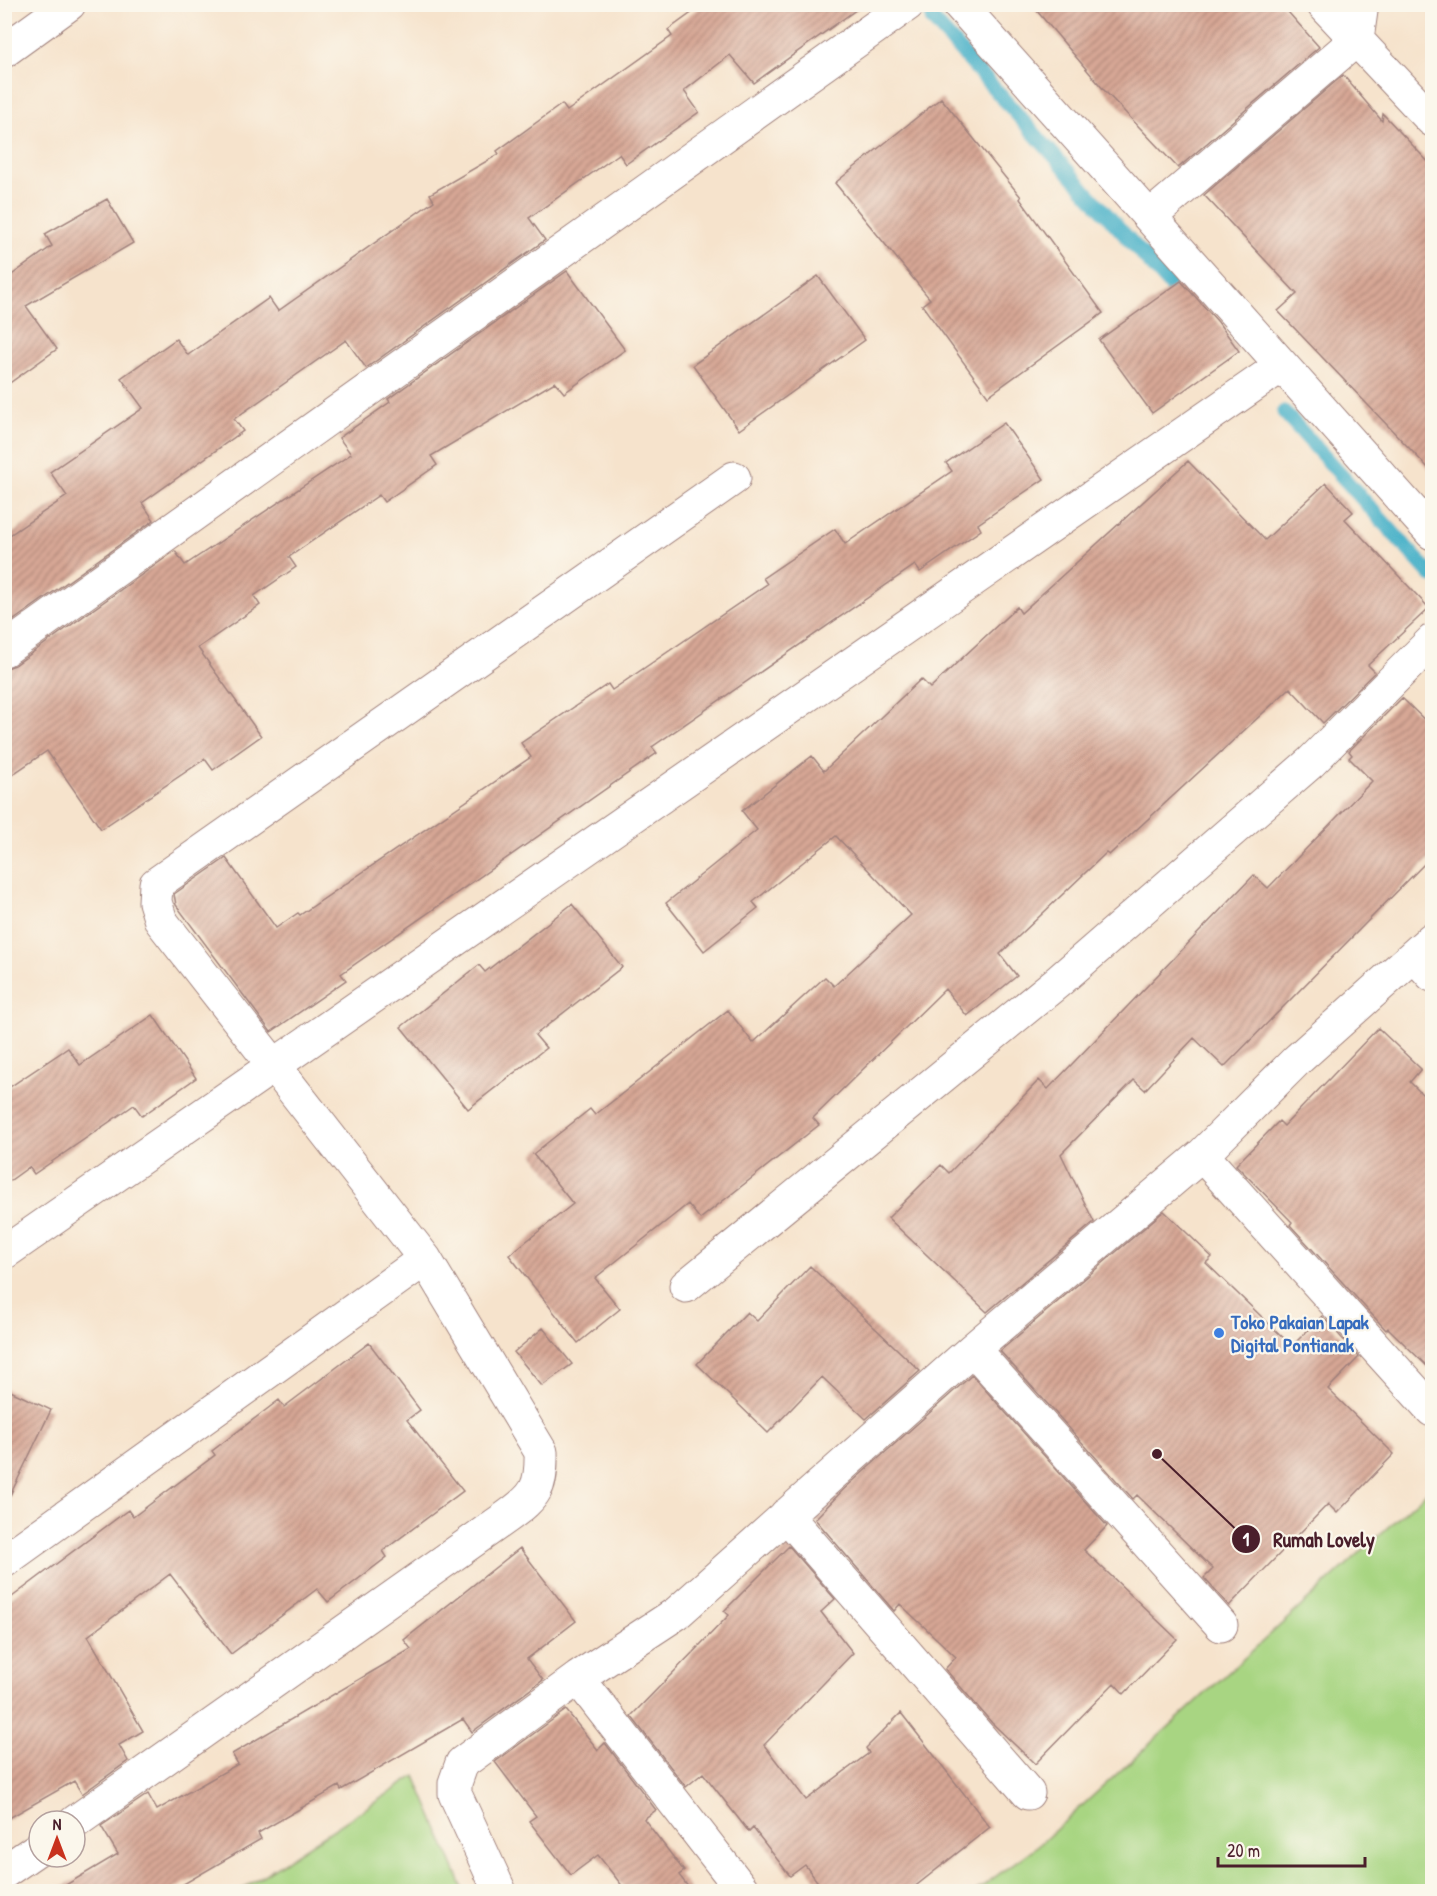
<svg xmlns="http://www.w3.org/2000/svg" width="1437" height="1896" font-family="'Patrick Hand',sans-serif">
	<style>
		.green { fill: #a8d582; stroke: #797a56; stroke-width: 1.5 }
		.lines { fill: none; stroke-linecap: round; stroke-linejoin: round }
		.stream { stroke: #4bb2c9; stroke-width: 15 }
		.building { fill: url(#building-hatch) }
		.minor-casing { stroke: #a0817c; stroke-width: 35 }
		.minor { stroke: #fff; stroke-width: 33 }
		.shop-dot { fill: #3f7fe0; stroke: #fbf7ec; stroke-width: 2 }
		.labels { text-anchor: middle; stroke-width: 4.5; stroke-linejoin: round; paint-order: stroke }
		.shop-label { font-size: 20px; font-weight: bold; fill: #366cbe; stroke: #fbf7ec; text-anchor: start }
		.leader { fill: none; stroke: #4a1f2b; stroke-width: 2 }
		.callout-dot { fill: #4a1f2b; stroke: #fbf7ec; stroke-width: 2 }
		.mark-label { font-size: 18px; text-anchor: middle; font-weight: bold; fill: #fff }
		.callout-label { font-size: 21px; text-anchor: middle; font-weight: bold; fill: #4a1f2b; stroke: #fbf7ec; stroke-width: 4.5; stroke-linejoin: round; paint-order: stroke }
	</style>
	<defs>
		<pattern id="building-hatch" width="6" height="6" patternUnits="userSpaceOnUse" patternTransform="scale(1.5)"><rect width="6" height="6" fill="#d7a795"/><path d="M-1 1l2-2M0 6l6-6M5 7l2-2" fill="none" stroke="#b0877a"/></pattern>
	</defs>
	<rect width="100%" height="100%" fill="#fbf7ec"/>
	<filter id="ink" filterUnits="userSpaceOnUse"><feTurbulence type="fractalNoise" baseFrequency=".0167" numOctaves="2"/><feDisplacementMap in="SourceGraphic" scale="12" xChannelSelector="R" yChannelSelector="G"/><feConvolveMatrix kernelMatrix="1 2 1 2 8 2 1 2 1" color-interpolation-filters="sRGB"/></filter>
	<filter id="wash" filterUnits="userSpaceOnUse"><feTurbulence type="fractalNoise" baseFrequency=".008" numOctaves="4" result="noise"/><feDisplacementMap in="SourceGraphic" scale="24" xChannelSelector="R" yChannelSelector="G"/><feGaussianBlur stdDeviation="1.35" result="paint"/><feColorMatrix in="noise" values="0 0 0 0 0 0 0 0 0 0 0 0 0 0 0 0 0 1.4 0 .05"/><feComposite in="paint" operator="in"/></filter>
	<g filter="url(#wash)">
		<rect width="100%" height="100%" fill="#f6e3cc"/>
		<path class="green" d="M 1432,1487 L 1432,1891 L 976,1891 L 1040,1844 Z
			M 415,1776 L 464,1891 L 239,1891 Z"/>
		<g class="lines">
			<path class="stream" d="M 932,19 L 1184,301
				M 1284,412 L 1432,576"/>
		</g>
		<g id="blocks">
			<path class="building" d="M 704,4 L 864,4 L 754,83 L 730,55 L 684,91 L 699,112 L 626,164 L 619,154 L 529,218 L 545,240 L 366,368 L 346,340 L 234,419 L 243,431 L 142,503 L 154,520 L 4,627 L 4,539 L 67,496 L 50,472 L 143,408 L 121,378 L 176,339 L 188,355 L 269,298 L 278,311 L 434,201 L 430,194 L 499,154 L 497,151 L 562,104 L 567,111 L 672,36 L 668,30 Z
				M 1031,4 L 1281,4 L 1319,47 L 1178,168 L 1104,90 Z
				M 1343,75 L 1382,121 L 1383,114 L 1432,166 L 1432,472 L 1278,311 L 1297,294 L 1204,195 Z
				M 941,98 L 1021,197 L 1020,199 L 1103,313 L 988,396 L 922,305 L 930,299 L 835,183 Z
				M 107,199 L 133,243 L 26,306 L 57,349 L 4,387 L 4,277 L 6,279 L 52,246 L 45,234 Z
				M 567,271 L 625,350 L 564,393 L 555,382 L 431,456 L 437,465 L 384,502 L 379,495 L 289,557 L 296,567 L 254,596 L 260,605 L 198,648 L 261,736 L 213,770 L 205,759 L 101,829 L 47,751 L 4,780 L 4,669 L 15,665 L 175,551 L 185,565 L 351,454 L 339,438 L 390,402 L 388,399 Z
				M 818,276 L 865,340 L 739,430 L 693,365 Z
				M 1181,281 L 1218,322 L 1239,351 L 1152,413 L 1099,340 Z
				M 1004,423 L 1044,479 L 978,524 L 981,530 L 920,572 L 915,565 L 652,747 L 657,753 L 341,974 L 346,980 L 271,1032 L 176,905 L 174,894 L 226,858 L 276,928 L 298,913 L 300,915 L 531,757 L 521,743 L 608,684 L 612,690 L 767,584 L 763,578 L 835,529 L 845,544 L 952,471 L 946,463 Z
				M 1188,461 L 1265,540 L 1326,483 L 1353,512 L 1345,519 L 1429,608 L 1368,665 L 1375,672 L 1323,723 L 1290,688 L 1109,855 L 1106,853 L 1000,954 L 1017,976 L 967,1016 L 945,989 L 813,1118 L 819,1125 L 700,1219 L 688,1204 L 595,1278 L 620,1309 L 578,1343 L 509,1255 L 573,1204 L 533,1154 L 590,1109 L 595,1115 L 728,1010 L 753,1043 L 825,977 L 834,986 L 911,915 L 836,836 L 753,902 L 758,908 L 704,951 L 666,903 L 757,830 L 742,811 L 812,756 L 824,771 L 921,679 L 930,688 L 1017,607 L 1021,613 Z
				M 1402,698 L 1432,727 L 1432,856 L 1224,1067 L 1194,1038 L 1145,1090 L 1134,1080 L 1061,1154 L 1094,1222 L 987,1312 L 888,1218 L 941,1165 L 949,1173 L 1039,1080 L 1048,1089 L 1254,875 L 1268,888 L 1372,781 L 1349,758 L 1352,755 L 1349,751 Z
				M 572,904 L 622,967 L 535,1035 L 546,1048 L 468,1109 L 401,1027 L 479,965 L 485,972 Z
				M 153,1015 L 196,1078 L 142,1116 L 134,1105 L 34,1174 L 29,1167 L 4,1185 L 4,1091 L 68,1048 L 80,1065 Z
				M 1378,1028 L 1421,1069 L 1410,1082 L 1432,1104 L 1432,1371 L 1388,1328 L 1386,1330 L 1290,1225 L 1292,1222 L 1236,1165 L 1279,1121 L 1284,1126 Z
				M 1164,1211 L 1212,1257 L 1206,1263 L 1292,1346 L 1322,1316 L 1359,1357 L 1328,1389 L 1394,1454 L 1337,1513 L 1328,1504 L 1229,1606 L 1204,1578 L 1213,1569 L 1137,1495 L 1133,1499 L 1000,1351 Z
				M 810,1266 L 920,1371 L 866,1419 L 822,1377 L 768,1433 L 697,1364 L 747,1312 L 757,1321 Z
				M 543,1328 L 572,1364 L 542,1386 L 514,1352 Z
				M 369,1343 L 420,1410 L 407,1420 L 463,1491 L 383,1551 L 387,1557 L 328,1602 L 317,1589 L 231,1654 L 170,1574 L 88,1636 L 143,1731 L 119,1745 L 128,1761 L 82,1794 L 74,1781 L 4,1821 L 4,1603 L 128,1510 L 133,1517 L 215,1455 L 212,1451 L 279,1400 L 284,1407 Z
				M 972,1375 L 1107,1526 L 1084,1550 L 1177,1639 L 1124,1694 L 1114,1683 L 1035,1764 L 992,1723 L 945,1669 L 956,1657 L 900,1604 L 894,1611 L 815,1519 L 843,1490 Z
				M 4,1388 L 51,1410 L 4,1508 Z
				M 789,1546 L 835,1599 L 821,1612 L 853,1653 L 764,1745 L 806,1800 L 869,1753 L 866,1748 L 901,1713 L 990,1827 L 908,1892 L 825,1892 L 805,1865 L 790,1876 L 753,1828 L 749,1832 L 703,1773 L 686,1787 L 631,1716 L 729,1615 L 724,1611 Z
				M 520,1548 L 576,1621 L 527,1659 L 543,1680 L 472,1732 L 463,1719 L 341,1790 L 339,1786 L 258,1833 L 261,1839 L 170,1892 L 54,1892 L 118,1854 L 101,1826 L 148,1794 L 157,1810 L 238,1764 L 232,1754 L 411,1649 L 404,1640 Z
				M 566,1710 L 598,1750 L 605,1743 L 656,1810 L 644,1819 L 684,1871 L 679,1875 L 692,1892 L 627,1892 L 598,1855 L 571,1875 L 529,1821 L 536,1816 L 495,1762 Z"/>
		</g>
	</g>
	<g filter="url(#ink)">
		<use href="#blocks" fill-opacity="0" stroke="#a0817c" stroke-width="1.5"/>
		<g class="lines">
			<defs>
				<path id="minor" d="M 959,4 C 1118,180 1274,358 1432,533
					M 1323,4 L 1432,120
					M 4,51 L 69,4
					M 1151,216 L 1357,39 L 1362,4
					M 4,650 L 908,4
					M 1414,955 L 1432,975
					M 1202,1155 L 1432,1410
					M 4,1253 L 1281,366
					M 686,1286 L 1060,980 L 1310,763 L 1432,641
					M 973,1349 L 1221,1625
					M 786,1515 L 1028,1793
					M 4,1561 L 425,1259
					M 578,1678 L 744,1892
					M 75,1822 L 508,1516 C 536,1496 542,1487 541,1452 L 425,1259 L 161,921 L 155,902 L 156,884 L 734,478
					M 4,1872 L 39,1848
					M 500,1892 L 455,1794 L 455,1783 L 462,1763 L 578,1678 L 677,1613 L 973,1349 L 1202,1155 L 1297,1060 L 1432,939"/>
			</defs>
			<use href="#minor" class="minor-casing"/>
			<use href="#minor" class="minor"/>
		</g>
	</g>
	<circle class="shop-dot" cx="1219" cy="1333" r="6"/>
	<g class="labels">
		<g class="shop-label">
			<text x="1231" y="1329">Toko Pakaian Lapak<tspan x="1231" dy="23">Digital Pontianak</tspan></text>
		</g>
	</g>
	<path class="leader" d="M1157 1454L1246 1539"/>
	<g class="callout-dot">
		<circle cx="1157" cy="1454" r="6"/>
		<circle cx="1246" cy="1539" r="15"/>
	</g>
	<g class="mark-label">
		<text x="1246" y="1546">1</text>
	</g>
	<g class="callout-label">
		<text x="1324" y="1547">Rumah Lovely</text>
	</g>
	<rect width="1437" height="1896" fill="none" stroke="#fbf7ec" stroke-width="24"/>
	<g transform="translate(57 1839)"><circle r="28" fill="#fbf7ec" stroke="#b4a19f" stroke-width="1.5"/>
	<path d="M0-4.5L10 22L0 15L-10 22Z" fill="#c8321e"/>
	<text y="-9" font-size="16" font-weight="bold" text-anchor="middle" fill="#4a1f2b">N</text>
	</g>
	<path d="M1218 1857v9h147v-9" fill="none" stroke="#4a1f2b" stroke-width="3"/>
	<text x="1227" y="1857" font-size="18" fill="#4a1f2b" stroke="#fbf7ec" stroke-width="4.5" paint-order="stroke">20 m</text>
</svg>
